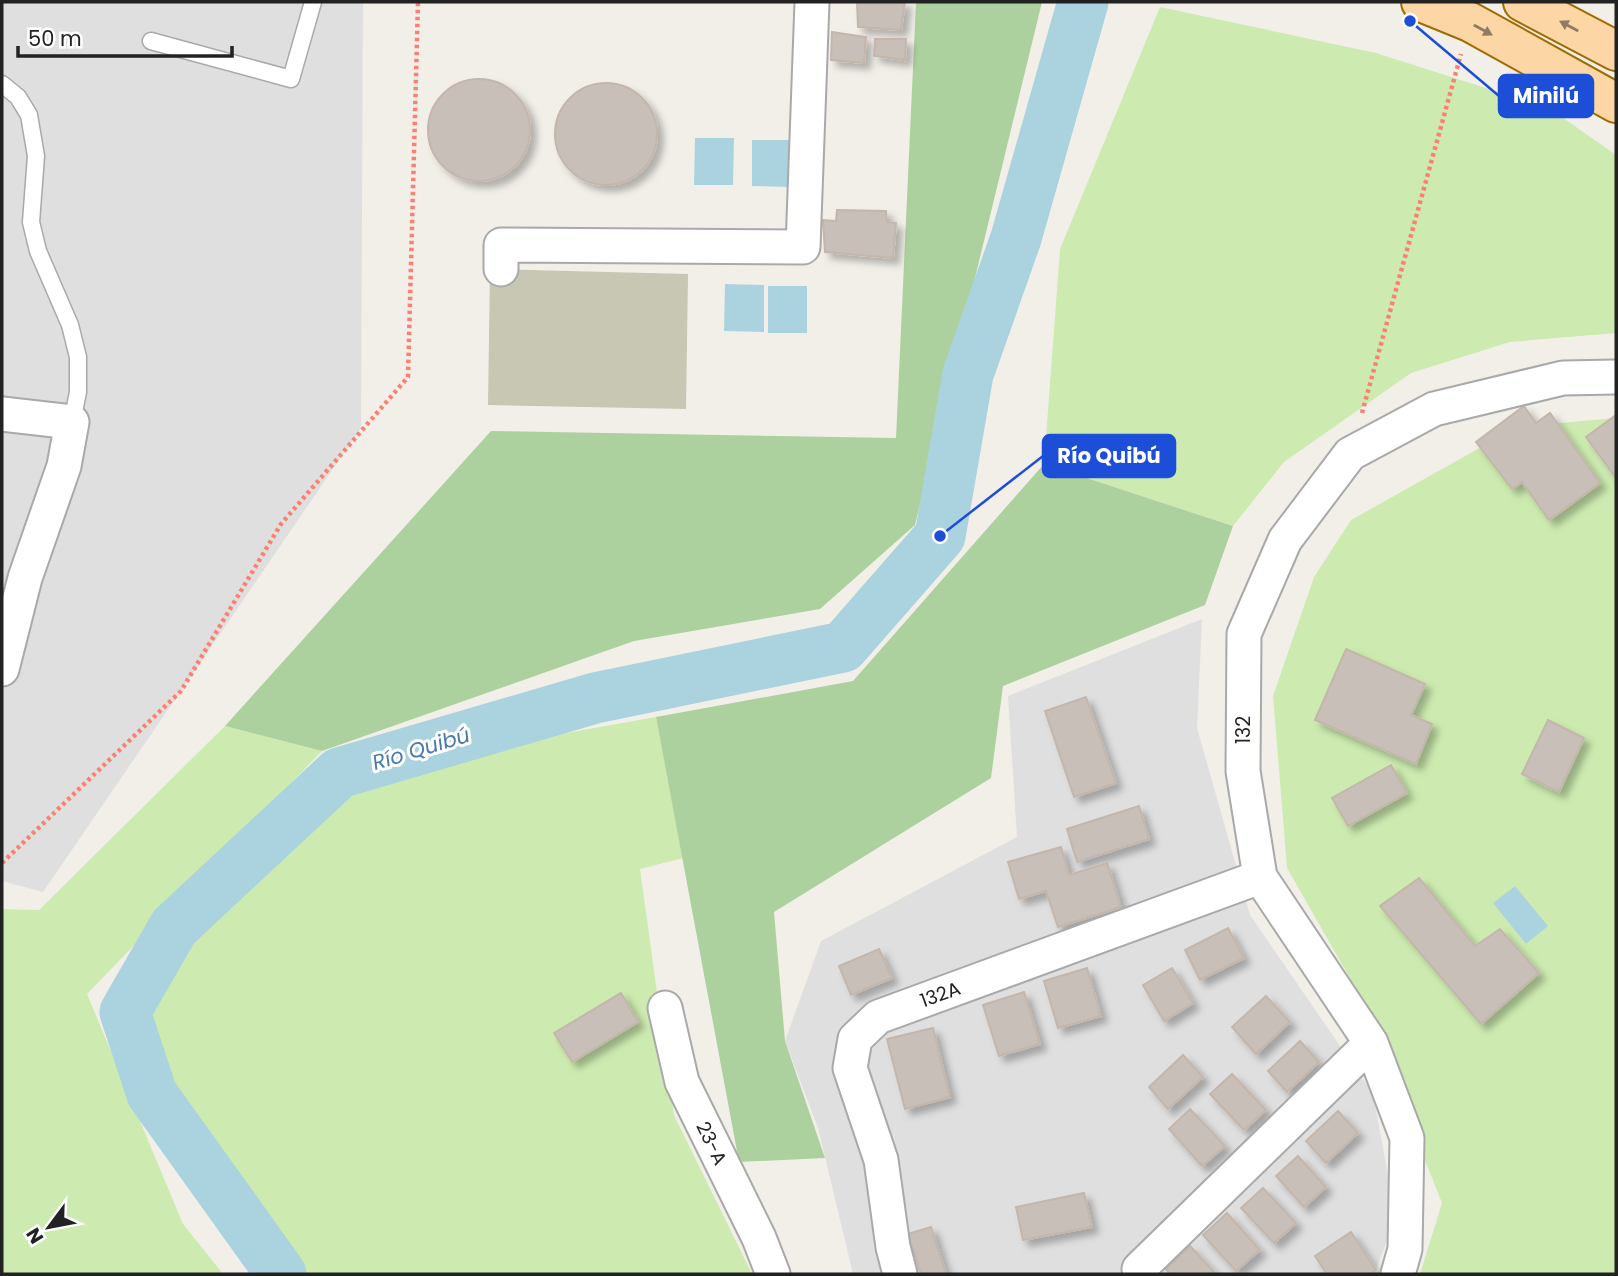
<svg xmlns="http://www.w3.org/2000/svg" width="1618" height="1276" font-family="Poppins,sans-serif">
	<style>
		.residential { fill: #e0dfdf }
		.construction { fill: #c7c7b4 }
		.grass { fill: #cdebb0 }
		.forest { fill: #add19e }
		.water { fill: #aad3df }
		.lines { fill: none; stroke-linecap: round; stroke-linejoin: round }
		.river { stroke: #aad3df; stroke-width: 51 }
		.building { fill: #c7bfb8; stroke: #c4b6ab; stroke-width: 2; filter: url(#shadow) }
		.lane-casing { stroke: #a9a9a9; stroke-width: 19 }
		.street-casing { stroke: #a9a9a9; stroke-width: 37 }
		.primary-casing { stroke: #a06b00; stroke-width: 42 }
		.path { stroke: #fa8072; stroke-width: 4.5; stroke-dasharray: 3.5 3.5; stroke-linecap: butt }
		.lane { stroke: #fff; stroke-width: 16 }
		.street { stroke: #fff; stroke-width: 33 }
		.primary { stroke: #fcd6a4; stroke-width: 38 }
		.oneway { fill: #8f7c63 }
		.labels { text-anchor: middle; stroke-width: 6; stroke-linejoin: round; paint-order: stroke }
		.street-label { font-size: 19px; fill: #222; stroke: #fff }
		.water-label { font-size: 21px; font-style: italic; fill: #4a7aab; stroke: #fff }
		.leader { fill: none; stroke: #1d4ed8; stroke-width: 2.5 }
		.callout-dot { fill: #1d4ed8; stroke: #fff; stroke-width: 2.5 }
		.callout { fill: #1d4ed8; stroke: #1d4ed8; stroke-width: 2.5 }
		.callout-label { font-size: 21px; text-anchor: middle; font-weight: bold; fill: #fff }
	</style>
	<defs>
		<filter id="shadow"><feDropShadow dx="6" dy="6" stdDeviation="3.5" flood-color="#0004"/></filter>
	</defs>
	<rect width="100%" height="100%" fill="#f2efe9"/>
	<path class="residential" d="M 2,2 L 363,2 L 361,428 L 43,892 L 2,881 Z
		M 1202,619 L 1197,728 L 1250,915 L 1373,1094 L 1396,1218 L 1374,1274 L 853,1274 L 818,1128 L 785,1041 L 821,941 L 1017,837 L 1008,696 Z"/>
	<path class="construction" d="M 490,269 L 688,274 L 686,409 L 488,405 Z"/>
	<path class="grass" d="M 1160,7 L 1376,53 L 1549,108 L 1616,155 L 1616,333 L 1510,342 L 1411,373 L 1284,462 L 1233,526 L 1044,464 L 1060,249 Z
		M 1616,418 L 1616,1274 L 1420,1274 L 1442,1203 L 1360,996 L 1287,868 L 1273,696 L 1314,577 L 1351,520 L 1517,427 Z
		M 656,717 L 683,858 L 640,869 L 674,1115 L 752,1274 L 281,1274 L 152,1094 L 125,1012 L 174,927 L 339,773 Z
		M 225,726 L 322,751 L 87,994 L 183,1224 L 223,1274 L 2,1274 L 2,909 L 39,910 Z"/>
	<path class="forest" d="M 916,2 L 1042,2 L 915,525 L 820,609 L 634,641 L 322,751 L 225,726 L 491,431 L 896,438 Z
		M 1044,464 L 1233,526 L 1205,605 L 1003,686 L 991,778 L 774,912 L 785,1041 L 825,1158 L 739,1162 L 656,717 L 853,681 Z"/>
	<path class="water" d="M 695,138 L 734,138 L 733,185 L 694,185 Z
		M 752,140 L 791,140 L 791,187 L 752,186 Z
		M 725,284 L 764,285 L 764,332 L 724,331 Z
		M 768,286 L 807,286 L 807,333 L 768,333 Z
		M 1515,886 L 1548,926 L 1526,944 L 1493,903 Z"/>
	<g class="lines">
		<path class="river" d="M 281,1274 L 152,1094 L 125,1012 L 174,927 L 339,773 L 595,698 L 843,647 L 940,536 L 968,374 L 1016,238 L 1083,2"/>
	</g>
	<path class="building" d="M 857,2 L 905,2 L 901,30 L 858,27 Z
		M 832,32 L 866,37 L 864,63 L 831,60 Z
		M 875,39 L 906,39 L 905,60 L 874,56 Z
		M428 130a51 51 0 1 1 102 0a51 51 0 1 1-102 0Z
		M555 134a51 51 0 1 1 102 0a51 51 0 1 1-102 0Z
		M 837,210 L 886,211 L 887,222 L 896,223 L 893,258 L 825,252 L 823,220 L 836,221 Z
		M 1524,406 L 1536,423 L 1550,413 L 1600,483 L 1549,520 L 1522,482 L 1512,489 L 1476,442 Z
		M 1616,415 L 1616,478 L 1586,437 Z
		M 1346,649 L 1425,684 L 1411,715 L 1432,724 L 1416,764 L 1315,720 Z
		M 1086,697 L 1116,783 L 1074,797 L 1045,711 Z
		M 1548,720 L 1584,738 L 1559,792 L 1522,774 Z
		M 1391,765 L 1407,793 L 1348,826 L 1332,798 Z
		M 1139,806 L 1149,839 L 1077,862 L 1067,829 Z
		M 1061,847 L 1069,875 L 1107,863 L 1121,907 L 1058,927 L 1046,891 L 1019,899 L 1008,862 Z
		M 1419,878 L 1475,946 L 1500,929 L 1539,973 L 1481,1024 L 1380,906 Z
		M 1228,928 L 1244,958 L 1200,980 L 1185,950 Z
		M 879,949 L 892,978 L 851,995 L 839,966 Z
		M 1087,968 L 1101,1016 L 1058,1028 L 1044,981 Z
		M 1172,968 L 1193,1003 L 1164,1021 L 1143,985 Z
		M 1024,992 L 1040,1044 L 999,1056 L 983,1005 Z
		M 621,993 L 638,1022 L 572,1062 L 554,1033 Z
		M 1266,996 L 1290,1022 L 1256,1054 L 1232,1027 Z
		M 933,1028 L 950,1097 L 905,1109 L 887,1039 Z
		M 1300,1041 L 1319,1062 L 1287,1092 L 1268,1071 Z
		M 1183,1055 L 1203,1077 L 1168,1109 L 1149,1087 Z
		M 1232,1074 L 1266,1110 L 1244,1130 L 1210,1094 Z
		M 1190,1109 L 1225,1146 L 1202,1166 L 1169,1129 Z
		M 1338,1111 L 1358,1133 L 1326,1163 L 1306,1141 Z
		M 1298,1156 L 1326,1187 L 1304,1207 L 1276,1176 Z
		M 1263,1188 L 1296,1223 L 1274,1243 L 1241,1208 Z
		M 1084,1193 L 1092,1227 L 1023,1240 L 1016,1207 Z
		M 1227,1213 L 1260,1250 L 1236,1271 L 1203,1235 Z
		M 931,1227 L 946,1274 L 921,1274 L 908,1234 Z
		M 1351,1232 L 1376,1270 L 1370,1274 L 1327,1274 L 1315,1256 Z
		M 1190,1246 L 1216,1274 L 1170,1274 L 1166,1269 Z"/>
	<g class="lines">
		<defs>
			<path id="lane" d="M 151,41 L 291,79 L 313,2
				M 2,84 L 18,97 L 29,115 L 36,156 L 31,222 L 38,251 L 70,325 L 78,357 L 78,392 L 72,422"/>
			<path id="street" d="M 501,269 L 501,245 L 803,247 L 812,2
				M 2,414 L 72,422 L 64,466 L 25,578 L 2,669
				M 665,1008 L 682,1082 L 759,1238 L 773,1274
				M 1139,1269 L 1371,1043
				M 900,1274 L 893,1247 L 881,1160 L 850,1068 L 855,1039 L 878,1017 L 1260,877
				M 1398,1274 L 1405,1249 L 1407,1138 L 1371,1043 L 1260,877 L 1243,771 L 1244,634 L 1285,540 L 1350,454 L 1434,409 L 1563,378 L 1616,377"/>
			<path id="primary" d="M 1421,2 L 1470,22 L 1616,103
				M 1523,2 L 1616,51"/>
		</defs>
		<use href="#lane" class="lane-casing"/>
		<use href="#street" class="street-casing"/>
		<use href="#primary" class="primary-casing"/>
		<path class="path" d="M 1362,413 L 1461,54
			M 2,863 L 181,691 L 281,524 L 408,377 L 418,2"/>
		<use href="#lane" class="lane"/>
		<use href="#street" class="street"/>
		<use href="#primary" class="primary"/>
	</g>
	<defs><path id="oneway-solid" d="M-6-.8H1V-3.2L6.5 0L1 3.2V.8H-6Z" transform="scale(1.75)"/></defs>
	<g class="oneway">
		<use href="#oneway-solid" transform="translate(1569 26) rotate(-152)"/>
		<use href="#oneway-solid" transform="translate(1483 30) rotate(29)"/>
	</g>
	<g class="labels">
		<g class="street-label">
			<text transform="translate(1243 730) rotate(-90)" y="7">132</text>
			<text transform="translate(940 994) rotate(-20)" y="7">132A</text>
			<text transform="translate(712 1143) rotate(64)" y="7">23-A</text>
		</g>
		<g class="water-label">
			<text transform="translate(421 749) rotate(-17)" y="7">Río Quibú</text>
		</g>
	</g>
	<path class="leader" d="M1410 21L1499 96M940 536L1043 456"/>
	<g class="callout-dot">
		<circle cx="1410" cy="21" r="7"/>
		<circle cx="940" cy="536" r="7"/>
	</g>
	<g class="callout">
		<rect x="1499" y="75" width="94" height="42" rx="7"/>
		<rect x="1043" y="435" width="132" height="42" rx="7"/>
	</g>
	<g class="callout-label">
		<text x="1546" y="103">Minilú</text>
		<text x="1109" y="463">Río Quibú</text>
	</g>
	<rect width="1618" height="1276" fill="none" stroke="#222222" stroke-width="7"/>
	<g transform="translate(49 1227) rotate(238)" stroke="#ffffff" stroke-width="5" paint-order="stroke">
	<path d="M0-5L12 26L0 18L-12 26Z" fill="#222222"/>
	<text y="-10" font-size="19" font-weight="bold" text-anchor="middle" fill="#222222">N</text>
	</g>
	<path d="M18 46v10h214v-10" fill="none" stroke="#222222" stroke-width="3.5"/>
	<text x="28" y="46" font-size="21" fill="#222222" stroke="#ffffff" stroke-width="5" paint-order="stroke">50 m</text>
</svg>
